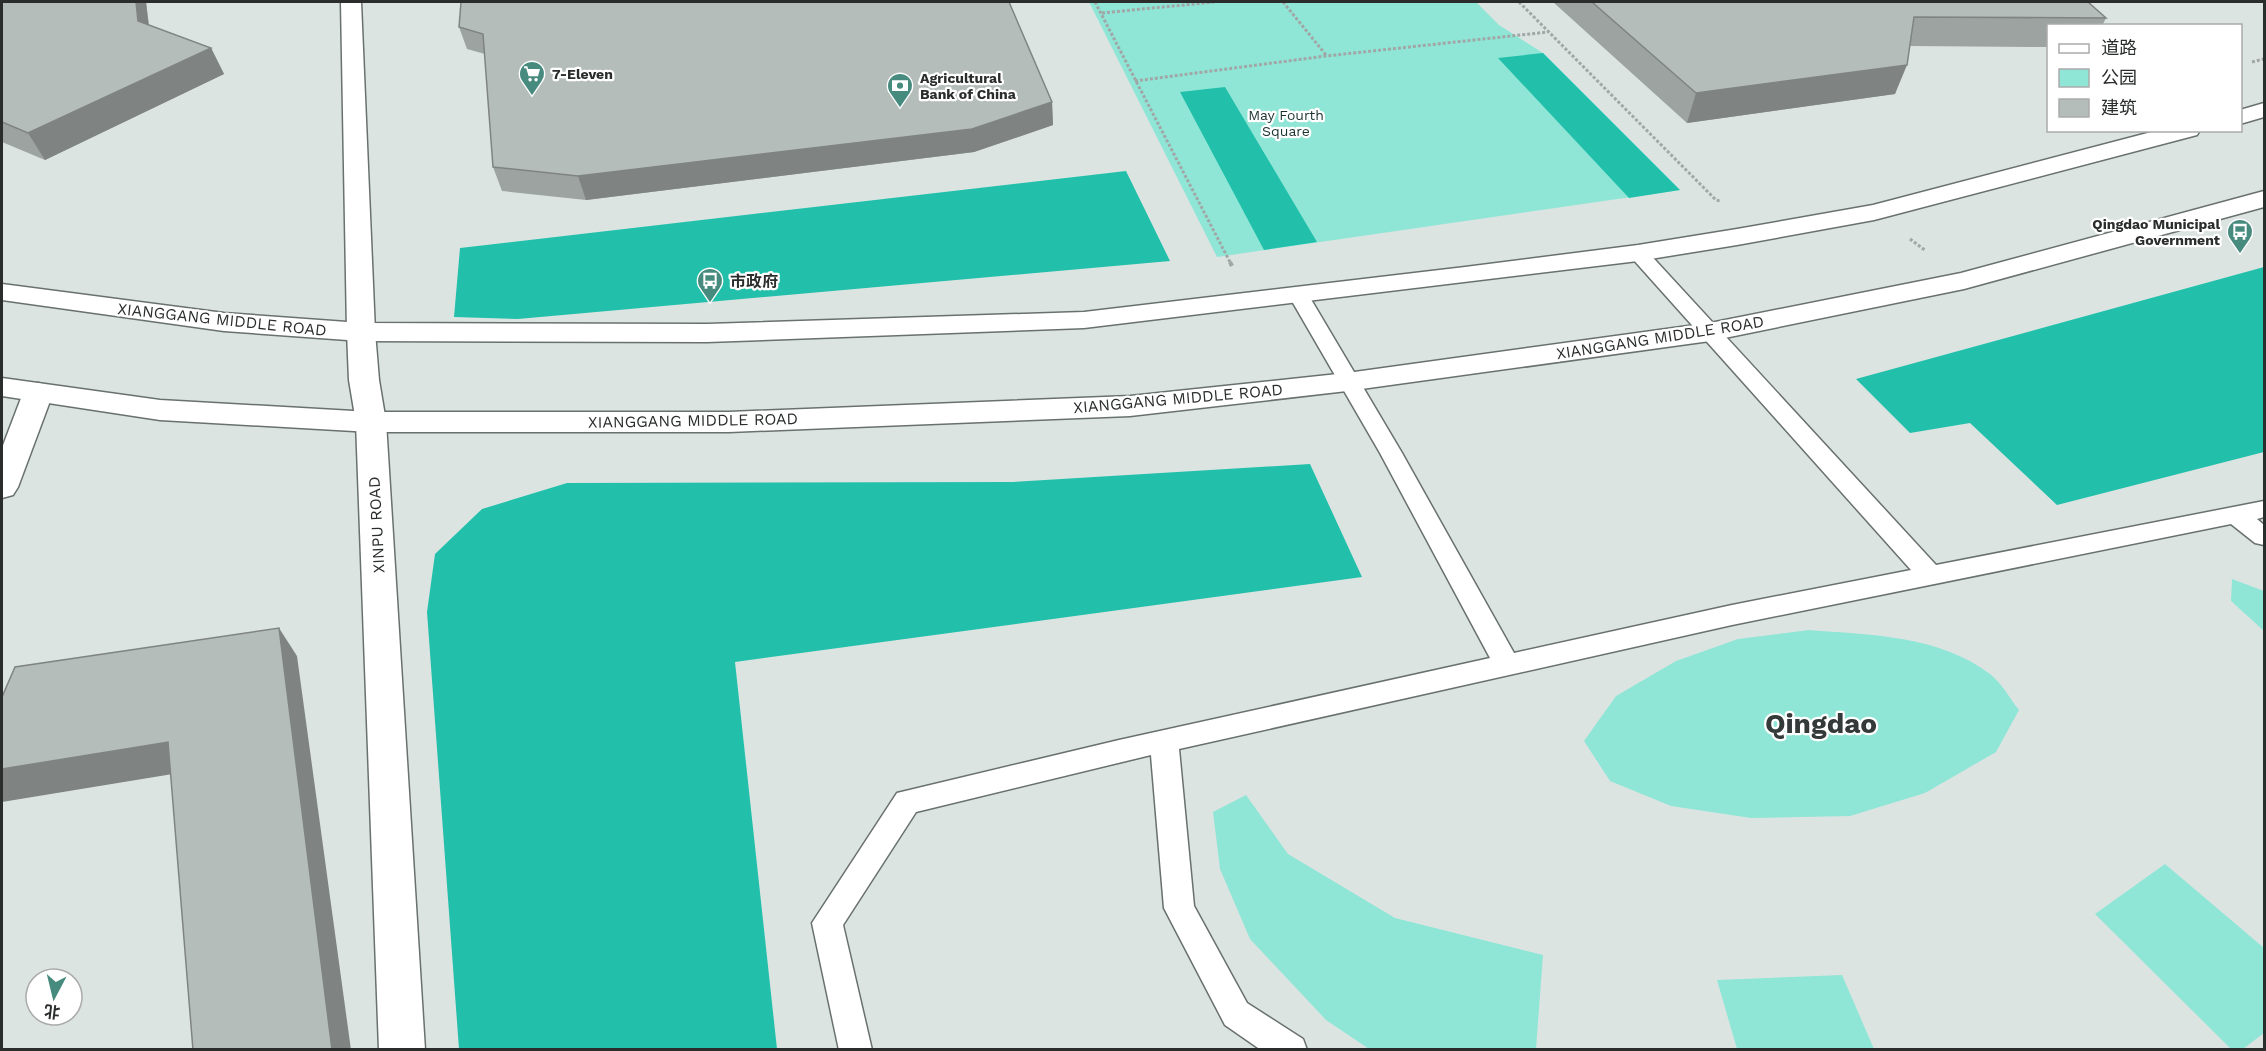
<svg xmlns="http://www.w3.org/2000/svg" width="2266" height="1051" font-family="'Work Sans','Noto Sans SC',sans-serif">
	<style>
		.green { fill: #8fe6d6 }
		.forest { fill: #22c0ab }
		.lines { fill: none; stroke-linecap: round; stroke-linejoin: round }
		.service-casing { stroke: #69716f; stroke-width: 3 }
		.minor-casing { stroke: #69716f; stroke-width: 3 }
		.tertiary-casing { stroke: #69716f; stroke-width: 3 }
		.primary-casing { stroke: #69716f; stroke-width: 3 }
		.path-far1 { stroke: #a1a7a6; stroke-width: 3; stroke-dasharray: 3 2; stroke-linecap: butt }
		.path { stroke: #a1a7a6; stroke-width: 4; stroke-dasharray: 4.5 3; stroke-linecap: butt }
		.service { fill: #fff; fill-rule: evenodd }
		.minor { fill: #fff; fill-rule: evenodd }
		.tertiary { fill: #fff; fill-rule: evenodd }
		.primary { fill: #fff; fill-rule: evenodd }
		.wall { fill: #9ca3a1 }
		.shaded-wall { fill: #7f8483 }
		.building { fill: #b5bdbb; stroke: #7f8483; stroke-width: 1.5 }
		.labels { text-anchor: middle; stroke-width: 4.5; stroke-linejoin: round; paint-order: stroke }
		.far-poi-label { font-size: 14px; font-weight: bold; fill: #2a2d2c; stroke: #fff; text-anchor: start }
		.far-park-label { font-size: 14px; fill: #1c3430; stroke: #fff }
		.poi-label { font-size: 16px; font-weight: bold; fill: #2a2d2c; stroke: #fff; text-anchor: start }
		.street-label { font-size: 16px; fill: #2a2d2c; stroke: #fff }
		.town-label { font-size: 28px; font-weight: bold; fill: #343a39; stroke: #fff }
	</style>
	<rect width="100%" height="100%" fill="#dce4e2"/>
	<path class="green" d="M 1089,2 L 1476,2 L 1499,25 L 1543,53 L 1680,190 L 1217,257 Z
		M 2232,579 L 2264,591 L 2264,631 L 2231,601 Z
		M 1809,630 C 1870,635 1939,635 1990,674 C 2002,683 2010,699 2019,710 L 1996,752 L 1925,793 L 1850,816 L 1751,818 L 1671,806 L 1610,781 L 1584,741 L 1616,696 L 1676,661 L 1738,639 Z
		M 1246,795 L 1288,854 L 1395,918 L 1543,955 L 1536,1049 L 1369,1049 L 1326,1020 L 1250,939 L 1220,869 L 1213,812 Z
		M 2165,864 L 2264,948 L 2264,1033 L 2243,1049 L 2231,1049 L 2095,914 Z
		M 1842,975 L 1874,1049 L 1737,1049 L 1717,980 Z"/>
	<path class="forest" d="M 1543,53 L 1680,190 L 1629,198 L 1498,58 Z
		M 1225,87 L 1317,242 L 1264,250 L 1180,92 Z
		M 1126,171 L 1170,261 L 518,319 L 454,317 L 460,248 Z
		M 2264,267 L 2264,452 L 2057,505 L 1970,423 L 1910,433 L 1856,379 Z
		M 1310,464 L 1362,577 L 735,662 L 777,1049 L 459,1049 L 427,612 L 435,554 L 482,509 L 567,483 L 1012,482 Z"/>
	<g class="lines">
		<defs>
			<path id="service" d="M 1638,247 L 1645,249 L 1936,565 L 2264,501 L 2264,517 L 2257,519 L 2264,525 L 2264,545 L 2255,543 L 2231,524 L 1732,625 L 1179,749 L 1194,906 L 1247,1003 L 1303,1039 L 1307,1050 L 1261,1050 L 1225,1025 L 1164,908 L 1151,755 L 916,812 L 843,925 L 872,1050 L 839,1050 L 812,923 L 897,793 L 1119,740 L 1490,658 L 1380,453 L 1289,296 L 1292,292 L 1306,292 L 1309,296 L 1402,453 L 1514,653 L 1732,605 L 1911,570 L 1631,257 L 1628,253 L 1631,249 Z"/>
			<path id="minor" d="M 38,383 L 49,386 L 53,393 L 18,487 L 13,495 L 2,498 L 2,448 L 23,393 L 27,386 Z"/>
			<path id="tertiary" d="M 341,2 L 361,2 L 375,332 L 379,380 L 386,422 L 425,1050 L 379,1050 L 356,422 L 349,380 L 347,332 Z"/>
			<path id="primary" d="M 2264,103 L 2264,117 L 2240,124 L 2240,110 Z
				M 2159,130 L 2200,130 L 2197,135 L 1874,220 L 1737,245 L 1638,261 L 1084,328 L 707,342 L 361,341 L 224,331 L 2,300 L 2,284 L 224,313 L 361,323 L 707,324 L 1084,312 L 1465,267 L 1638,245 L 1737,229 L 1873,205 Z
				M 2264,191 L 2264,207 L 1964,289 L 1710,341 L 1347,391 L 1130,416 L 729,432 L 371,432 L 160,420 L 2,396 L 2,378 L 160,400 L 371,412 L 729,412 L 1130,396 L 1347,373 L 1710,323 L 1961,273 Z"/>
		</defs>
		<use href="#service" class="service-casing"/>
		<use href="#minor" class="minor-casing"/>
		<use href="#tertiary" class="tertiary-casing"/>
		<use href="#primary" class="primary-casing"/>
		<path class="path-far1" d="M 1095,2 L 1231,264
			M 1283,2 L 1326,55
			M 1519,2 L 1716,200 L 1720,201
			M 1102,13 L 1214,2
			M 2252,62 L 2264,59
			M 1135,81 L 1326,56 L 1548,32
			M 1910,239 L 1926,251"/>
		<path class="path" d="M 1230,262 L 1232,266"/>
		<use href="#service" class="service"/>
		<use href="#minor" class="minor"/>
		<use href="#tertiary" class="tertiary"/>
		<use href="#primary" class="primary"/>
	</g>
	<path class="wall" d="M 2,2 L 146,2 L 149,25 L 211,48 L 224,74 L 45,160 L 2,142 Z
		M 1553,2 L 2088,2 L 2106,18 L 2102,26 L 2049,26 L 2049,47 L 1910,46 L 1895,94 L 1687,123 Z
		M 459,27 L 1052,102 L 1053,125 L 974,152 L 586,200 L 502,191 L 493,167 L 485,54 L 467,49 Z"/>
	<path class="shaded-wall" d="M 136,2 L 146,2 L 151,46 L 138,21 Z
		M 211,48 L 224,74 L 45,160 L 28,133 Z
		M 1907,65 L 1895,94 L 1687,123 L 1696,93 Z
		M 1052,102 L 1053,125 L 974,152 L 586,200 L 578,176 Z
		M 279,628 L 297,656 L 351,1050 L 332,1050 Z
		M 168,742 L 191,771 L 2,802 L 2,769 Z"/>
	<path class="building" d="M 2,2 L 136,2 L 138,21 L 211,48 L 28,133 L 2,122 Z
		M 461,2 L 1009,2 L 1052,102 L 972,129 L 578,176 L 493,167 L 483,34 L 459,27 Z
		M 1592,2 L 2088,2 L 2106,18 L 1914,17 L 1907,65 L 1696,93 Z
		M 279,628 L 332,1050 L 193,1050 L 168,742 L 2,769 L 2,697 L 15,667 Z"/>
	<defs>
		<symbol id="supermarket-pin" viewBox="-11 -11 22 30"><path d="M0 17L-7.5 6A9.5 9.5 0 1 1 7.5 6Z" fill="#478b7f" stroke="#fff"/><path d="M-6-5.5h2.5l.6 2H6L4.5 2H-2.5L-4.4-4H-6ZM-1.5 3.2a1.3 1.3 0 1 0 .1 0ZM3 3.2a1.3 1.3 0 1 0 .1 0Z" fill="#fff"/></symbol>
		<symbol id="bank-pin" viewBox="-11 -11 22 30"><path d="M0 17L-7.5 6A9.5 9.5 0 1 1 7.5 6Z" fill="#478b7f" stroke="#fff"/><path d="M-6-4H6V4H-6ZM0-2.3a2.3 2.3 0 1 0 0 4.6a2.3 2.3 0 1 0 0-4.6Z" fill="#fff"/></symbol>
		<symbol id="bus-pin" viewBox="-11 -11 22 30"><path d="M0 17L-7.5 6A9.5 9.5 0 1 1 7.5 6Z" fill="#478b7f" stroke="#fff"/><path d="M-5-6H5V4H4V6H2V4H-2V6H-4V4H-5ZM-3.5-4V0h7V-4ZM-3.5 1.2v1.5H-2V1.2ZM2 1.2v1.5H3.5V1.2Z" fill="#fff"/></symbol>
	</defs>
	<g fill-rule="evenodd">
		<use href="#supermarket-pin" x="517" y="59" width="30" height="40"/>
		<use href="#bank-pin" x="885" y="71" width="30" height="40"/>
		<use href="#bus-pin" x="2225" y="217" width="30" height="40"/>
		<use href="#bus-pin" x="695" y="266" width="30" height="40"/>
	</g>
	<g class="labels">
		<g class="far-poi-label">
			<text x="552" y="79">7-Eleven</text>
			<text x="920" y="83">Agricultural<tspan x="920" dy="16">Bank of China</tspan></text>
			<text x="2220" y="229" text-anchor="end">Qingdao Municipal<tspan x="2220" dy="16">Government</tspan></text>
		</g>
		<g class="far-park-label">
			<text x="1286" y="120">May Fourth<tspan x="1286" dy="16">Square</tspan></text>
		</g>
		<g class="poi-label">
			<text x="730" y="287">市政府</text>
		</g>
		<g class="street-label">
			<text transform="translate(222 319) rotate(6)" y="6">XIANGGANG MIDDLE ROAD</text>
			<text transform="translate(1660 337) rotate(-9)" y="6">XIANGGANG MIDDLE ROAD</text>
			<text transform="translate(1178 398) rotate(-5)" y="6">XIANGGANG MIDDLE ROAD</text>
			<text transform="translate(693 420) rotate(-1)" y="6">XIANGGANG MIDDLE ROAD</text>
			<text transform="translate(376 525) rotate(-93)" y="6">XINPU ROAD</text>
		</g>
		<g class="town-label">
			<text x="1821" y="733">Qingdao</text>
		</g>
	</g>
	<rect width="2266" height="1051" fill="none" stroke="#2a2d2c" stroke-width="6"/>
	<rect x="2047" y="24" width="195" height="108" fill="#ffffff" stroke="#aaabab" stroke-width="1.5"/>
	<rect x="2059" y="44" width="30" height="9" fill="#ffffff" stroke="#aaabab" stroke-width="1.5"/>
	<text x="2101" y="54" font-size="18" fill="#2a2d2c">道路</text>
	<rect x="2059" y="69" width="30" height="18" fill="#8fe6d6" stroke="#aaabab" stroke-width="1.5"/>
	<text x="2101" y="84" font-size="18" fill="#2a2d2c">公园</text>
	<rect x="2059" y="99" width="30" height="18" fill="#b5bdbb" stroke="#aaabab" stroke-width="1.5"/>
	<text x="2101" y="114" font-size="18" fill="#2a2d2c">建筑</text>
	<g transform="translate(54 997) rotate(187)"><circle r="28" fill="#ffffff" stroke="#aaabab" stroke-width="1.5"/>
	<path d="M0-4.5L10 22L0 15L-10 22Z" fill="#478b7f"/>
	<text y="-9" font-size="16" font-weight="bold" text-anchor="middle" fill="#2a2d2c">北</text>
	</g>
</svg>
